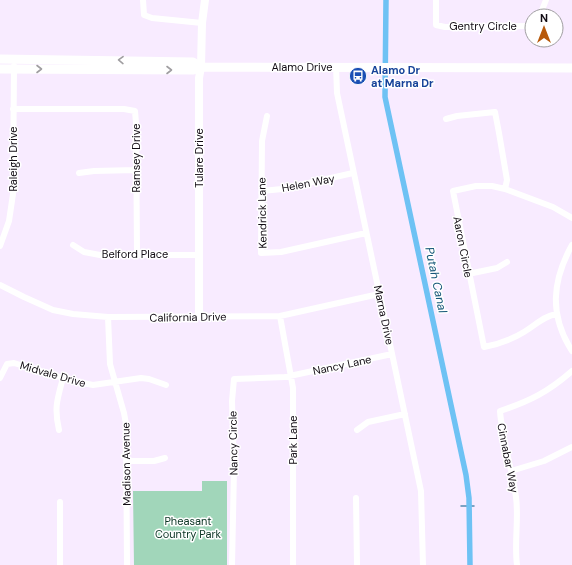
<svg xmlns="http://www.w3.org/2000/svg" width="572" height="565" font-family="'DM Sans',sans-serif">
	<style>
		.green { fill: #a1d6ba }
		.lines { fill: none; stroke-linecap: round; stroke-linejoin: round }
		.stream { stroke: #528bb1; stroke-width: 1.5 }
		.canal { stroke: #6ec2f4; stroke-width: 5.5 }
		.minor { stroke: #fff; stroke-width: 6 }
		.tertiary { stroke: #fff; stroke-width: 8 }
		.secondary { stroke: #fff; stroke-width: 9 }
		.oneway { stroke: #a09ea1 }
		.labels { text-anchor: middle; stroke-width: 3; stroke-linejoin: round; paint-order: stroke }
		.street-label { font-size: 11px; fill: #120c14; stroke: #fff }
		.transit-label { font-size: 11px; font-weight: bold; fill: #164399; stroke: #fff; text-anchor: start }
		.park-label { font-size: 11px; fill: #093322; stroke: #fff }
		.water-label { font-size: 12px; font-style: italic; fill: #155778; stroke: #fff }
	</style>
	<rect width="100%" height="100%" fill="#f8ebff"/>
	<path class="green" d="M 202,481 L 227,481 L 227,565 L 134,565 L 133,491 L 202,491 Z"/>
	<g class="lines">
		<path class="stream" d="M 461,506 L 474,506"/>
		<path class="canal" d="M 386,0 L 385,97 L 466,475 L 469,498 L 470,565"/>
		<path class="minor" d="M 143,0 L 144,15 L 152,18 L 202,23
			M 436,0 L 436,25 L 445,27 L 532,26
			M 542,16 L 542,10 L 546,0
			M 336,66 L 337,93 L 421,491 L 423,565
			M 13,109 L 124,109 L 135,111 L 136,123 L 137,254
			M 267,116 L 262,141 L 261,253 L 281,252 L 366,233
			M 446,119 L 457,116 L 495,112 L 499,133 L 506,174 L 507,180 L 505,189
			M 79,173 L 94,171 L 136,170
			M 262,191 L 282,189 L 353,173
			M 73,245 L 84,252 L 100,255 L 199,255
			M 572,245 C 552,281 549,315 572,351
			M 0,246 L 9,221 L 13,194 L 14,66
			M 468,274 L 497,268 L 507,262
			M 0,285 L 24,297 L 53,310 L 73,314 L 108,317 L 280,316 L 379,294
			M 556,314 C 542,317 536,325 524,332 C 511,340 499,344 484,347 L 453,191 L 476,186 L 492,186 L 505,189 L 553,207 L 572,218
			M 280,316 L 293,388 L 293,565
			M 108,317 L 110,364 L 124,413 L 126,424 L 127,565
			M 0,378 L 7,364 L 14,363 L 73,381 L 93,385 L 141,378 L 149,379 L 166,385
			M 59,430 C 54,408 57,400 63,378
			M 357,430 L 368,422 L 405,414
			M 126,461 L 154,461 L 165,458
			M 511,471 L 544,461 L 572,447
			M 356,498 L 357,565
			M 60,502 L 60,565
			M 232,565 L 234,469 L 232,401 L 234,379 L 285,377 L 392,354
			M 517,565 C 514,543 519,519 516,497 C 512,468 502,440 500,411 C 530,401 548,392 572,371"/>
		<path class="tertiary" d="M 199,316 L 199,78 L 201,67 L 202,23 L 205,0"/>
		<path class="secondary" d="M 0,59 L 193,62 L 201,67
			M 0,69 L 193,70 L 201,67 L 572,68"/>
	</g>
	<defs><path id="oneway-chevron" d="M-2-3.5L2.5 0L-2 3.5" fill="none" stroke-width="1.6" stroke-linecap="round" stroke-linejoin="round"/></defs>
	<g class="oneway">
		<use href="#oneway-chevron" transform="translate(121 60) rotate(-179)"/>
		<use href="#oneway-chevron" transform="translate(39 69)"/>
		<use href="#oneway-chevron" transform="translate(169 70)"/>
	</g>
	<defs>
		<symbol id="bus-disc" viewBox="-11 -11 22 22"><circle r="9.5" fill="#1a4fb4" stroke="#fff"/><path d="M-5-6H5V4H4V6H2V4H-2V6H-4V4H-5ZM-3.5-4V0h7V-4ZM-3.5 1.2v1.5H-2V1.2ZM2 1.2v1.5H3.5V1.2Z" fill="#fff"/></symbol>
	</defs>
	<g fill-rule="evenodd">
		<use href="#bus-disc" x="348" y="66" width="20" height="20"/>
	</g>
	<g class="labels">
		<g class="street-label">
			<text x="483" y="30">Gentry Circle</text>
			<text x="302" y="71">Alamo Drive</text>
			<text transform="translate(136 158) rotate(-90)" y="4">Ramsey Drive</text>
			<text transform="translate(199 158) rotate(-90)" y="4">Tulare Drive</text>
			<text transform="translate(13 159) rotate(-90)" y="4">Raleigh Drive</text>
			<text transform="translate(308 183) rotate(-11)" y="4">Helen Way</text>
			<text transform="translate(262 213) rotate(-91)" y="4">Kendrick Lane</text>
			<text transform="translate(463 247) rotate(79)" y="4">Aaron Circle</text>
			<text x="135" y="258">Belford Place</text>
			<text transform="translate(384 315) rotate(78)" y="4">Marna Drive</text>
			<text transform="translate(188 317) rotate(-1)" y="4">California Drive</text>
			<text transform="translate(342 365) rotate(-12)" y="4">Nancy Lane</text>
			<text transform="translate(53 374) rotate(16)" y="4">Midvale Drive</text>
			<text transform="translate(293 440) rotate(-90)" y="4">Park Lane</text>
			<text transform="translate(233 443) rotate(-91)" y="4">Nancy Circle</text>
			<text transform="translate(508 458) rotate(79)" y="4">Cinnabar Way</text>
			<text transform="translate(126 464) rotate(-91)" y="4">Madison Avenue</text>
		</g>
		<g class="transit-label">
			<text x="371" y="74">Alamo Dr<tspan x="371" dy="13">at Marna Dr</tspan></text>
		</g>
		<g class="park-label">
			<text x="188" y="525">Pheasant<tspan x="188" dy="13">Country Park</tspan></text>
		</g>
		<g class="water-label">
			<text transform="translate(436 280) rotate(78)" y="4">Putah Canal</text>
		</g>
	</g>
	<g transform="translate(544 28)"><circle r="19" fill="#ffffff" stroke="#a09ea1"/>
	<path d="M0-3L7 15L0 10L-7 15Z" fill="#b7590b"/>
	<text y="-6" font-size="11" font-weight="bold" text-anchor="middle" fill="#120c14">N</text>
	</g>
</svg>
